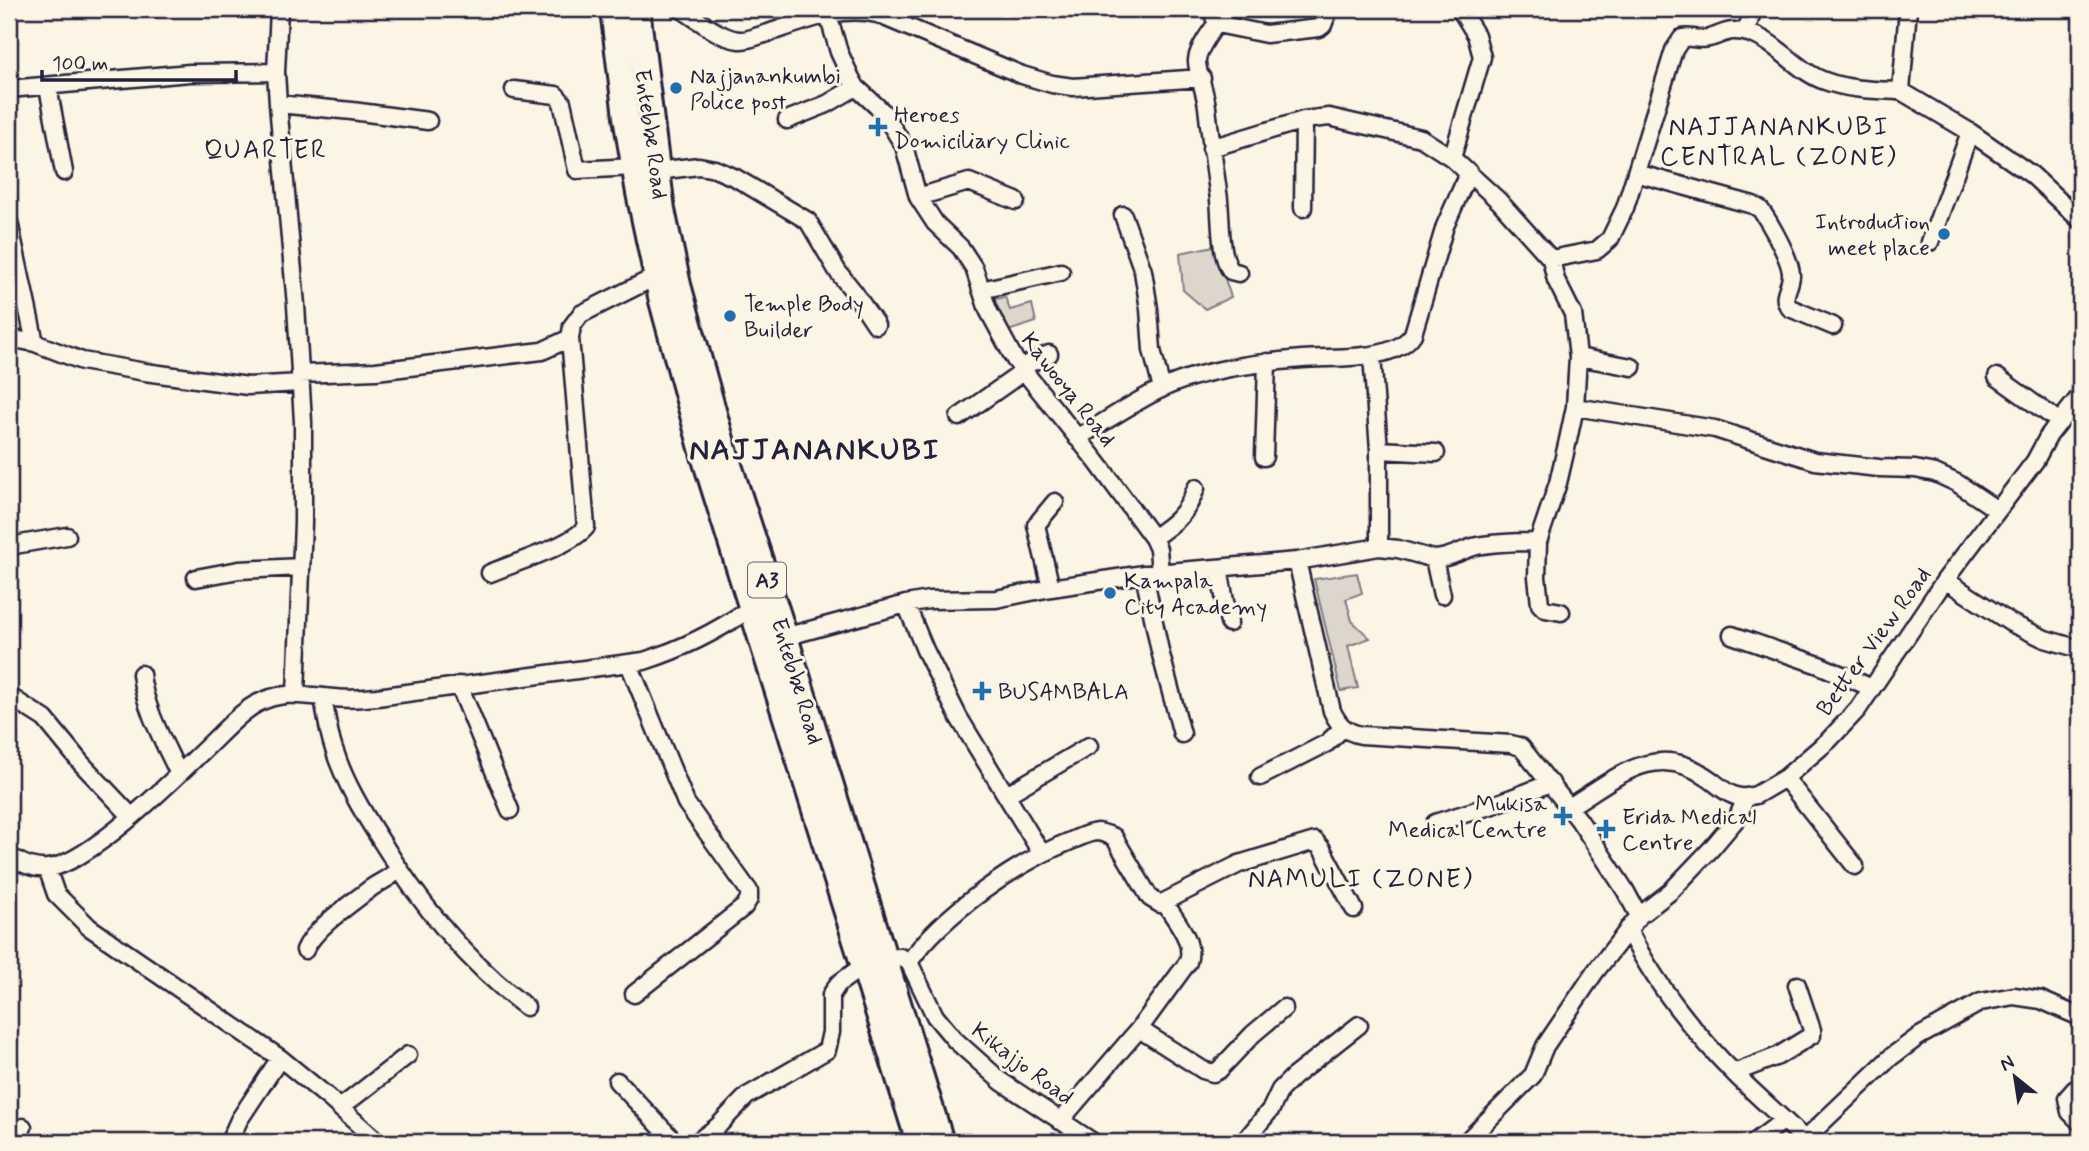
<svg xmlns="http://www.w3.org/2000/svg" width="2089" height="1151" font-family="Mynerve,sans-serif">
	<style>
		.green { fill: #dcd6cc; stroke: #7f7c84; stroke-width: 2 }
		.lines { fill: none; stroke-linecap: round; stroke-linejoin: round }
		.minor-casing { stroke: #22223b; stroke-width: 21 }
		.primary-casing { stroke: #22223b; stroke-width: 30 }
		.minor { stroke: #fcf5e5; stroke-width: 16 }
		.primary { stroke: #fcf5e5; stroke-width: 24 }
		.poi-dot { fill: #1f6fb2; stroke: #fcf5e5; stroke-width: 2.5 }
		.labels { text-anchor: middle; stroke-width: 6; stroke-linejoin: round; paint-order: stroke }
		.shield { fill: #fcf5e5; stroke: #63616e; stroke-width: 2 }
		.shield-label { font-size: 21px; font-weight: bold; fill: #22223b }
		.poi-label { font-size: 23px; fill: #22223b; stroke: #fcf5e5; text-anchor: start }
		.street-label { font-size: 23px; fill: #22223b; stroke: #fcf5e5 }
		.quarter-label { font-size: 26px; letter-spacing: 2px; fill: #22223b; stroke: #fcf5e5 }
		.district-label { font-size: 30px; font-weight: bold; letter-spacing: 2px; fill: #22223b; stroke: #fcf5e5 }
	</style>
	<rect width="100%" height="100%" fill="#fcf5e5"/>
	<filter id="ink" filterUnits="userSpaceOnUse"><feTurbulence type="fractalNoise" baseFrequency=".0143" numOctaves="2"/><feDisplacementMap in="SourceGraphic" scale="14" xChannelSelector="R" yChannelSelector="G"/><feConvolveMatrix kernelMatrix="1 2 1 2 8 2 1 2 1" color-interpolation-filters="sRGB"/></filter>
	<g filter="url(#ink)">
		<path class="green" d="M 1214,246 L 1231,297 L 1205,309 L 1183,290 L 1180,253 Z
			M 1005,297 L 1010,310 L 1032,304 L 1036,322 L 1005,332 L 991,300 Z
			M 1357,573 L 1362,593 L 1346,599 L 1352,621 L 1370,638 L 1348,646 L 1358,688 L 1341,691 L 1314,579 Z"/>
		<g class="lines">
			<defs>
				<path id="minor" d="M 279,9 L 276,72 L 278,104 L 296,305 L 303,422 L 303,523 L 296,693
					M 681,9 C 698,19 719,38 739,40 C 747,41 757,36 765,34 C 801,23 838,5 877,14 L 1022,75 L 1052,84 L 1073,87 L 1202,78
					M 1211,9 L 1217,24 L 1266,34 L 1319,28 L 1323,25 L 1329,9
					M 1227,9 C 1219,21 1198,46 1197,60 C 1196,69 1206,94 1207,107 C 1210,135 1214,163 1218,192 C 1222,215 1218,252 1231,271 L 1239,273
					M 1908,9 L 1901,91 L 1970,132 L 2032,175 L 2080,220
					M 828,15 L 839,52 L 851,78 L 856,87 L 883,112 L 904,146 L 918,197 L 969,182 L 1016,201
					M 1746,32 L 1753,9
					M 48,87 L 64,172
					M 9,89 L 190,73 L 276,72
					M 514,90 L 556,95 L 562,102 L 577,170 L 634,167
					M 278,104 L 352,111 L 428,121
					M 787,120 L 827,104 L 856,87
					M 1211,148 L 1304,120 L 1329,117 L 1421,138 L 1452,158 L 1499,201 L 1551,259 L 1597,250 L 1610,239 L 1625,208 L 1674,50 L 1682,38 C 1691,36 1700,41 1709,38 C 1719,36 1726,30 1735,31 C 1772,32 1792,70 1825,81 C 1849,90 1875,90 1901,91
					M 1452,158 L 1482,57 L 1476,35 L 1460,9
					M 657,171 L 699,166 L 715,169 L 736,178 L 808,221 L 838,272 L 854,292 L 876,325
					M 1636,173 L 1753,205 L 1760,209 C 1769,221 1792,261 1791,276 C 1790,289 1780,297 1790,308 L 1833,326
					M 918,197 L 935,223 L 961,248 L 974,268 L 988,310 L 1015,360 L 1097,462 L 1153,538 L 1158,549 L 1160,573
					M 1303,208 L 1304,120
					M 1123,215 L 1143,271 L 1149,309 L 1152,350 L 1162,389
					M 9,222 L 35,343
					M 1930,242 L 1970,132
					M 1551,259 L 1556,280 L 1573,314 L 1578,357 L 1575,407 L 1568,440 L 1558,483 L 1538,542 L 1537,577 L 1540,604 L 1545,609 L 1561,612
					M 981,290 L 1061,272
					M 9,338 L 35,343 L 82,361 L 145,372 L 248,386 L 300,383
					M 1372,355 L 1379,450 L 1379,547
					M 1578,357 L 1632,367
					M 1020,368 L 1049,354
					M 300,374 L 376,371 L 542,351 L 570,338
					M 1997,377 L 2060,422
					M 1575,407 L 1715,429 L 1815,461 L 1879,468 L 1915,469 L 1935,473 L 1957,483 L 1997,510
					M 959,417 L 1023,372
					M 1077,438 C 1105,422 1132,403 1161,389 C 1203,369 1257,363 1302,359 C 1335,356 1394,363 1413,334 L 1445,226 L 1469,172
					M 1379,450 L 1436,453
					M 1264,457 L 1267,362
					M 1153,538 C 1175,523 1187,514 1196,488
					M 9,546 L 67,536
					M 1434,559 C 1453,558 1460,550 1477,546 C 1497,542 1518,542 1538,542
					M 1297,561 L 1332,711 C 1339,726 1346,732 1361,735 L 1511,744 L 1521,747 L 1579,820 L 1625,890 L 1639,916
					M 1219,569 L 1229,623
					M 490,573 C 514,563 571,546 586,527 L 570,338 L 572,326 L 581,314 L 655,277
					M 1144,574 L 1160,651 L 1182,734
					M 196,578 L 239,570 L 301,567
					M 1945,580 L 2011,623 L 2045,639 L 2080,649
					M 1051,588 L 1036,525 L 1055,502
					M 906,604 L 925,650 L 959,718 L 1042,854
					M 1732,635 L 1819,665 L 1872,688
					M 777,639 L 906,604 L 929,600 L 996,599 L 1051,588 L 1144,574 L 1297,561 L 1379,547 L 1398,549 L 1434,559 L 1442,595
					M 629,664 L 686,803 L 749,891 L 749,899 L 744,907 L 634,994
					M 141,674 C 145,710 164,742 179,774
					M 459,685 L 510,810
					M 9,696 L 45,719 L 81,763 L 131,816
					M 323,697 C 326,714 328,732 334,749 C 344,781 362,811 380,839 C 419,903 466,961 526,1007
					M 1260,777 L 1327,743 L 1343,728
					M 1785,778 L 1855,866
					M 1006,795 L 1089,746
					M 1569,807 C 1615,779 1656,739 1708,778 C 1720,786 1731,799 1746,797
					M 1435,823 L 1493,805 L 1551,783
					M 9,856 C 21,863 34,870 49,868 C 91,862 176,777 208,746 C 223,732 238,714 256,704 C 285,689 304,696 334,698 C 348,700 362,698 377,697 L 644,661 C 682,649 716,632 748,610 L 749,601 L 752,600
					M 47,868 L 56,894 L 89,927 L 280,1058 L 329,1098 L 378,1142
					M 1628,929 C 1652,980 1696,1035 1736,1075 C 1759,1098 1784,1119 1807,1142
					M 305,950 C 314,928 352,903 371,888 C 381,881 390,879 398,869
					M 883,958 L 900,957 L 909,962 L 935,1016 L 955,1040 L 1002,1082 L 1093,1142
					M 909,962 C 944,913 1017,862 1073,840 C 1080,837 1090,832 1098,832 C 1104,833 1109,835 1114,837 L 1150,898 L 1160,904 L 1239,864 L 1315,841 L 1322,849 L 1354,909
					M 1139,1029 L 1203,1070 L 1213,1073 L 1219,1070 L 1253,1034 L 1284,1008
					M 1734,1073 L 1778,1056 L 1812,1035 L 1812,1030 L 1797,985
					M 617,1081 L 675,1142
					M 2080,1088 L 2075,1089 L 2067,1098 L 2070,1112 L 2080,1122
					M 340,1108 L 408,1055
					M 1060,1121 L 1139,1029 L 1188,962 C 1195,941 1175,920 1165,903
					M 1804,1140 L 1891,1057 L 1918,1037 L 1981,1002 L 2014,996 L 2041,1000 L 2080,1017
					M 16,1142 L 23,1127
					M 229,1142 L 239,1120 L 280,1058
					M 697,1142 L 717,1127 L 747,1096 L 827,1050 L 831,1032 L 831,995 L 838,984 L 864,965
					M 1244,1142 L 1271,1109 L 1280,1090 L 1293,1077 L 1359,1025
					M 1466,1142 L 1533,1075 L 1545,1046 L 1595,972 L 1639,916 L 1671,891 L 1711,849 L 1738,817 L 1746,797 L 1756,795 L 1785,778 L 1829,740 L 1858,709 L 1945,580 L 2035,461 L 2049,435 L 2080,396
					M 1755,1142 L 1783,1121"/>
				<path id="primary" d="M 613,9 L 626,117 L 639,193 L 662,301 L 705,459 L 919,1142
					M 637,9 L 662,210 L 678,285 L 724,450 L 785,637 L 941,1142"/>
			</defs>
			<use href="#minor" class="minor-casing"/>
			<use href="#primary" class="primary-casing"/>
			<use href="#minor" class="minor"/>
			<use href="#primary" class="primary"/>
		</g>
	</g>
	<g class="poi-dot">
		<circle cx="676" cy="88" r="7"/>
		<path d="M874.5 116.5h7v7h7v7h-7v7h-7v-7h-7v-7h7z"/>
		<circle cx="1944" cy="234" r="7"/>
		<circle cx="730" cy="316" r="7"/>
		<circle cx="1110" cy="593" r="7"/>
		<path d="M978.5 680.5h7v7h7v7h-7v7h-7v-7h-7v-7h7z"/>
		<path d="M1559.5 805.5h7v7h7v7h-7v7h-7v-7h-7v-7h7z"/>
		<path d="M1602.5 818.5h7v7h7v7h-7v7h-7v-7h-7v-7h7z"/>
	</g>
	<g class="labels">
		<rect class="shield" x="748" y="562.5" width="38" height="35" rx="5"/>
		<g class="shield-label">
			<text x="767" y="587">A3</text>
		</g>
		<g class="poi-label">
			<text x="690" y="83">Najjanankumbi<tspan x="690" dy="26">Police post</tspan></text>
			<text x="894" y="122">Heroes<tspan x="894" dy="26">Domiciliary Clinic</tspan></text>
			<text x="1930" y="229" text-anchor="end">Introduction<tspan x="1930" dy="26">meet place</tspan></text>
			<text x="744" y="311">Temple Body<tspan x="744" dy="26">Builder</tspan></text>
			<text x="1124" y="588">Kampala<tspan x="1124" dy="26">City Academy</tspan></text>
			<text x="998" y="699">BUSAMBALA</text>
			<text x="1547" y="811" text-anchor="end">Mukisa<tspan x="1547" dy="26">Medical Centre</tspan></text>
			<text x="1622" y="824">Erida Medical<tspan x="1622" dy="26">Centre</tspan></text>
		</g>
		<g class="street-label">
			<text transform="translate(652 134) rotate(82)" y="8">Entebbe Road</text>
			<text transform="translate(1069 389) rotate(52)" y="8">Kawooya Road</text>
			<text transform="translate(1873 641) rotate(-54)" y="8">Better View Road</text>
			<text transform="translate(798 681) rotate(73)" y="8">Entebbe Road</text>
			<text transform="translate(1023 1063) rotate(37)" y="8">Kikajjo Road</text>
		</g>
		<g class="quarter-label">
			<text x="1779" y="135">NAJJANANKUBI<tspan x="1779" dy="30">CENTRAL (ZONE)</tspan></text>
			<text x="266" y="158">QUARTER</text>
			<text x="1361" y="887">NAMULI (ZONE)</text>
		</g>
		<g class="district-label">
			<text x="815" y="459">NAJJANANKUBI</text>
		</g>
	</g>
	<rect width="2089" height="1151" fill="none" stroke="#fcf5e5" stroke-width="35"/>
	<rect x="18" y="18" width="2054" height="1116" fill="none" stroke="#22223b" stroke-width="2.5" filter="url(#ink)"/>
	<g transform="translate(2015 1077) rotate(330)" stroke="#fcf5e5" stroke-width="5" paint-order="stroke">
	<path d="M0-5L12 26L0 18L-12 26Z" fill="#22223b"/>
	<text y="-10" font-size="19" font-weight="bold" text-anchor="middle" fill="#22223b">N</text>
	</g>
	<path d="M42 70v10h194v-10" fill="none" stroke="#22223b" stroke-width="3.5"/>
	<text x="52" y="70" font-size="21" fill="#22223b" stroke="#fcf5e5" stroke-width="5" paint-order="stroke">100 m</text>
</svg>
